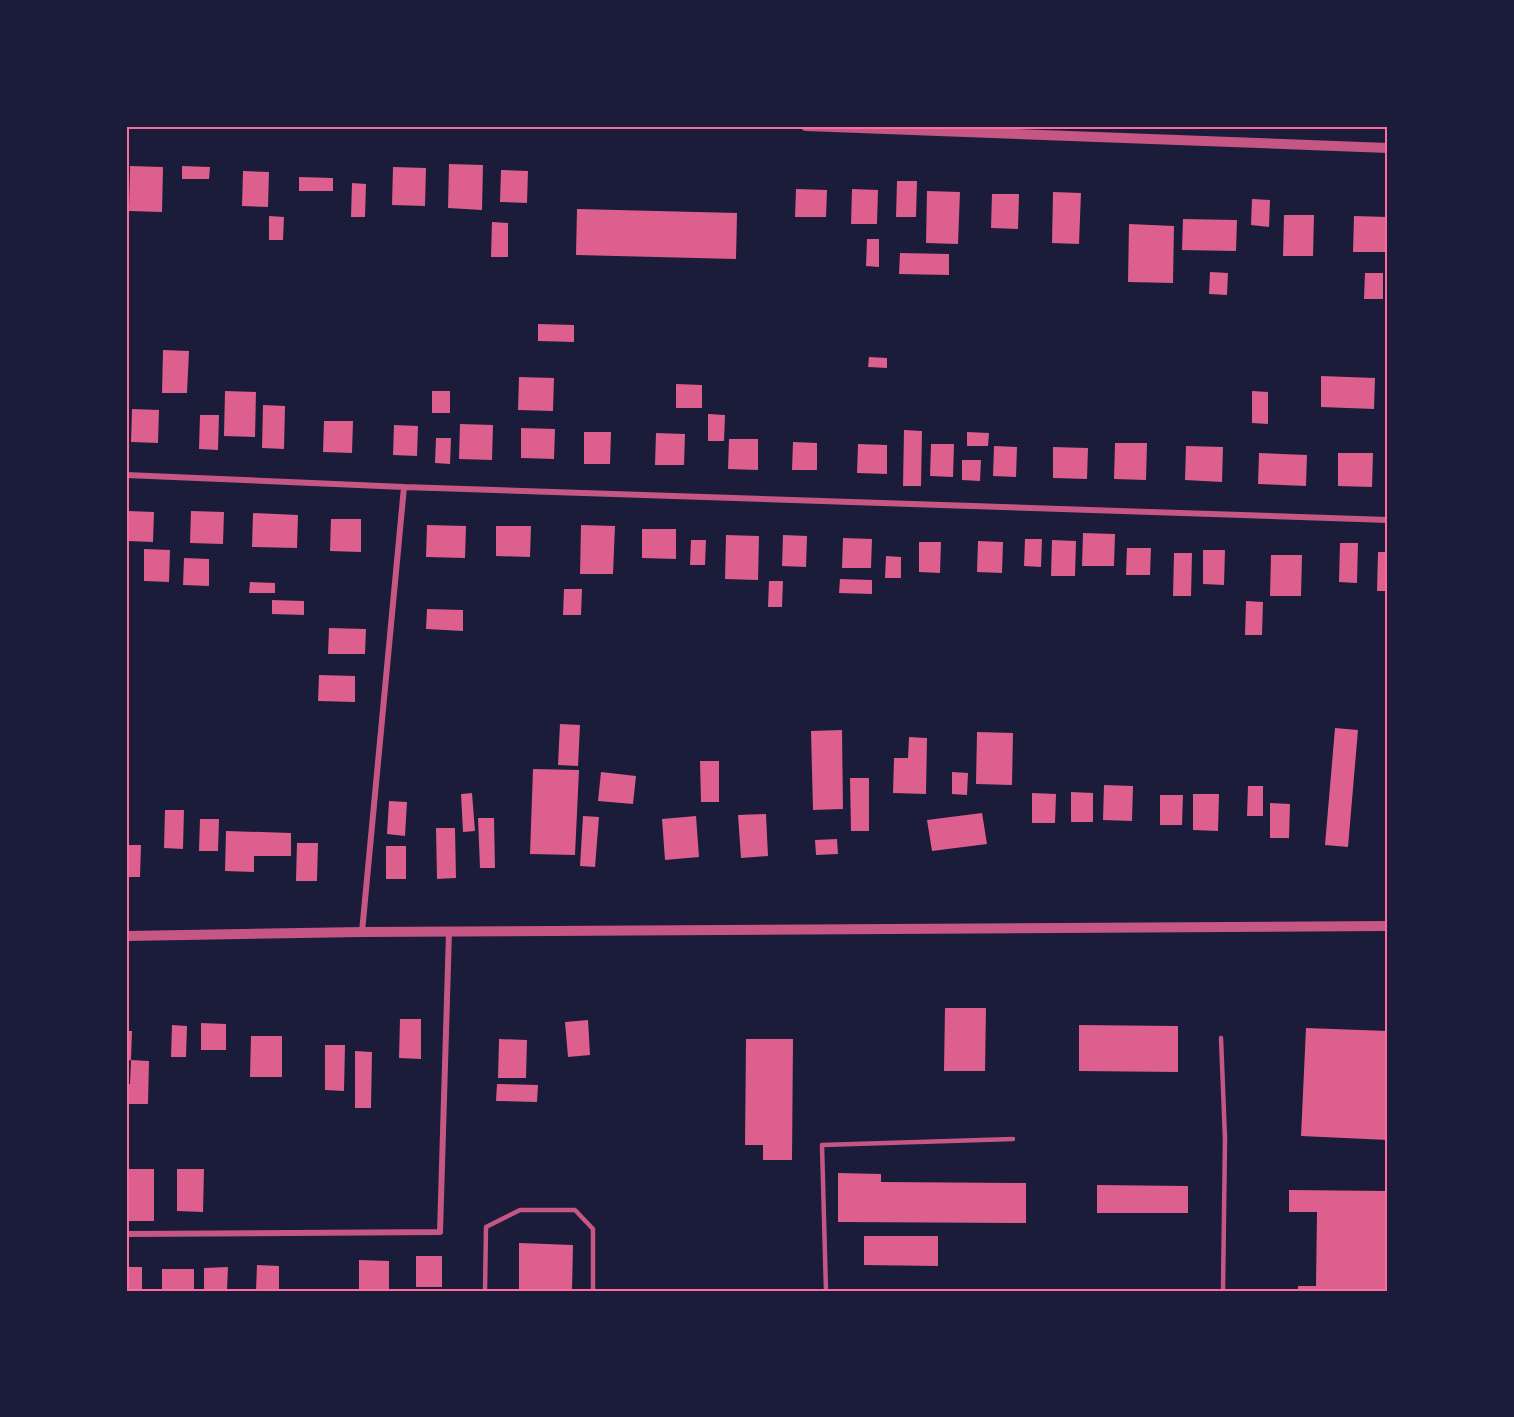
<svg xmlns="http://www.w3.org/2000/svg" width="1514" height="1417" font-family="Ubuntu,sans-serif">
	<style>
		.building { fill: #dd5f8e }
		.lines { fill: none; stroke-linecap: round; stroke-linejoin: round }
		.service { stroke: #c65784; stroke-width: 4.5 }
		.minor { stroke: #c65784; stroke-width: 6 }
		.tertiary { stroke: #c65784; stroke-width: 10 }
		.neatline { fill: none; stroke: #ff6b9d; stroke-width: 2 }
	</style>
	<rect width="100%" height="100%" fill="#1b1b3a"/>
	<path class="building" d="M 449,164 L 483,165 L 482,210 L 448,208 Z
		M 130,166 L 163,167 L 162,212 L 129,211 Z
		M 182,166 L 210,167 L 209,179 L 182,179 Z
		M 393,167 L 426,168 L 425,206 L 392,205 Z
		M 501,170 L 528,171 L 527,203 L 500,202 Z
		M 243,171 L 269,172 L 268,207 L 242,206 Z
		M 299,177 L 333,178 L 333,191 L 299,191 Z
		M 897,181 L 917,181 L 916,217 L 896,217 Z
		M 352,183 L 366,184 L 365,217 L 351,217 Z
		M 796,189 L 827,190 L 826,217 L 795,217 Z
		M 852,189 L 878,190 L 877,224 L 851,224 Z
		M 927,191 L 960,192 L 958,244 L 926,243 Z
		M 1053,192 L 1081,193 L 1079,244 L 1052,243 Z
		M 992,194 L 1019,194 L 1018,229 L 991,228 Z
		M 1252,199 L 1270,200 L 1269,227 L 1251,225 Z
		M 577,209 L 737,213 L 736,259 L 576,255 Z
		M 1284,215 L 1314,215 L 1313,256 L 1283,256 Z
		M 269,216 L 284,217 L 283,240 L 269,240 Z
		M 1354,216 L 1387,217 L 1386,252 L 1353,252 Z
		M 1183,219 L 1237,220 L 1236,251 L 1182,250 Z
		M 492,222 L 508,223 L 508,257 L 491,257 Z
		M 1129,224 L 1174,226 L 1173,283 L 1128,282 Z
		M 867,239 L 879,239 L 879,267 L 866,266 Z
		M 900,253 L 949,254 L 949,275 L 899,274 Z
		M 1210,272 L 1228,273 L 1227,295 L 1209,294 Z
		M 1365,273 L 1383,273 L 1383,299 L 1364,299 Z
		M 538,324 L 574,325 L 574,342 L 538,341 Z
		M 163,350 L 189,351 L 187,393 L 162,393 Z
		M 869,357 L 887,358 L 887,368 L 868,367 Z
		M 1321,376 L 1375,378 L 1374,409 L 1321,407 Z
		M 519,377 L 554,378 L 553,411 L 518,410 Z
		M 676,384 L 702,385 L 702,408 L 676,408 Z
		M 225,391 L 256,392 L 255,437 L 224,436 Z
		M 432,391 L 450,391 L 450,413 L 432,413 Z
		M 1252,391 L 1268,392 L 1268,424 L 1252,423 Z
		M 263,405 L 285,406 L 284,449 L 262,448 Z
		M 132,409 L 159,410 L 158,443 L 131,442 Z
		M 708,414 L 725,415 L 724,441 L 708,441 Z
		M 200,415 L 219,415 L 218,450 L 199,449 Z
		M 324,421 L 353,421 L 352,453 L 323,452 Z
		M 460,424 L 493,425 L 492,460 L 459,459 Z
		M 394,425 L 418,426 L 417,456 L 393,455 Z
		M 521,428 L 555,429 L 554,459 L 521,458 Z
		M 904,430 L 922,431 L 921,486 L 903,486 Z
		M 584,432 L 611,432 L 610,464 L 584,464 Z
		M 967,432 L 989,433 L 988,446 L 967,446 Z
		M 656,433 L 685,434 L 684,465 L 655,465 Z
		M 436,438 L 451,438 L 450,464 L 435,463 Z
		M 729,439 L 758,439 L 758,470 L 728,469 Z
		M 793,442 L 817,443 L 817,470 L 792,470 Z
		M 1115,443 L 1147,443 L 1146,480 L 1114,479 Z
		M 858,444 L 887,445 L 887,474 L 857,473 Z
		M 931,444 L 954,444 L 953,477 L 930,476 Z
		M 994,446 L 1017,447 L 1016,477 L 993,476 Z
		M 1186,446 L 1223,447 L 1222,482 L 1185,480 Z
		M 1053,447 L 1088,448 L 1087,479 L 1053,478 Z
		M 1259,453 L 1307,455 L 1306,486 L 1258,484 Z
		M 1338,453 L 1373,453 L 1372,487 L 1338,486 Z
		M 962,460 L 981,460 L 980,481 L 962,480 Z
		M 128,511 L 154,512 L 153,542 L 127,541 Z
		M 191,511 L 224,512 L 223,544 L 190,543 Z
		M 253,513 L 298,515 L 297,548 L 252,547 Z
		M 331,519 L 361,519 L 361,552 L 330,551 Z
		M 427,525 L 466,526 L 465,558 L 426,557 Z
		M 581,525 L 615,526 L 613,574 L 580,574 Z
		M 496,526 L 531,526 L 530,557 L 496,556 Z
		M 642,529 L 676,529 L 676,559 L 642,558 Z
		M 1083,533 L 1115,534 L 1114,566 L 1082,566 Z
		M 726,535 L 759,536 L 758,580 L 725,579 Z
		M 783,535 L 807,536 L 806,567 L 782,566 Z
		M 843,538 L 872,539 L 871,568 L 842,568 Z
		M 1025,539 L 1042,539 L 1041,567 L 1024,566 Z
		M 691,540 L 706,540 L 705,565 L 690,565 Z
		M 1052,540 L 1076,541 L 1075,576 L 1051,576 Z
		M 978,541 L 1003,542 L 1002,573 L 977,572 Z
		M 919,542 L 941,542 L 940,573 L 919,572 Z
		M 1340,543 L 1358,543 L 1357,583 L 1339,582 Z
		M 1127,548 L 1151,548 L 1150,575 L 1126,575 Z
		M 144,549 L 170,550 L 169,582 L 144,581 Z
		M 1203,550 L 1225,550 L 1224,585 L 1203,584 Z
		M 1378,552 L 1388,552 L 1388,591 L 1377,591 Z
		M 1174,553 L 1192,553 L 1191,596 L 1173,596 Z
		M 1271,555 L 1302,555 L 1301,596 L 1270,596 Z
		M 886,556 L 901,557 L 901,578 L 885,578 Z
		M 184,558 L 209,559 L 209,586 L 183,585 Z
		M 840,579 L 872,580 L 872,594 L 839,593 Z
		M 769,581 L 783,581 L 782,607 L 768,607 Z
		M 250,582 L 275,583 L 275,593 L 249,593 Z
		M 564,589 L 582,589 L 581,615 L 563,615 Z
		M 272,600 L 304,601 L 304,615 L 272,614 Z
		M 1246,601 L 1263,602 L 1262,635 L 1245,635 Z
		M 427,609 L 463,610 L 463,631 L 426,629 Z
		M 329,628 L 366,629 L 365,654 L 328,654 Z
		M 319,675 L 355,676 L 355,702 L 318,701 Z
		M 560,724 L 580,725 L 578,766 L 558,765 Z
		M 1335,728 L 1358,730 L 1348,847 L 1325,845 Z
		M 842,730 L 843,809 L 813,810 L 811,731 Z
		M 977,732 L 1013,733 L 1012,785 L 976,784 Z
		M 909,737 L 927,738 L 926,794 L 893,793 L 894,758 L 908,758 Z
		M 700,761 L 719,761 L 719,802 L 701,802 Z
		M 533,769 L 579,770 L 575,855 L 530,854 Z
		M 601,772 L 636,776 L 633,804 L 598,801 Z
		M 952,772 L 968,773 L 967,795 L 952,794 Z
		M 850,778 L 869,778 L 869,831 L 851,831 Z
		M 1104,785 L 1133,786 L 1132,821 L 1103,820 Z
		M 1248,786 L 1263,786 L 1263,816 L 1247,816 Z
		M 1071,792 L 1093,793 L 1093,822 L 1071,822 Z
		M 472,793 L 475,831 L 463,832 L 461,794 Z
		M 1032,793 L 1056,794 L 1055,823 L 1032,823 Z
		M 1193,794 L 1219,794 L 1218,831 L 1193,830 Z
		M 1160,795 L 1183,795 L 1182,825 L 1160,825 Z
		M 389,801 L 407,802 L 405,836 L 387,834 Z
		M 1270,803 L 1290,804 L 1289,838 L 1270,838 Z
		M 165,810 L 184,810 L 183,849 L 164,848 Z
		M 982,813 L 987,844 L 932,851 L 927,820 Z
		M 766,814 L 768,856 L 741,858 L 738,815 Z
		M 583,816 L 599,817 L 595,867 L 580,866 Z
		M 696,816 L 699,857 L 665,860 L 662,819 Z
		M 478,818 L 494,818 L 495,868 L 480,868 Z
		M 200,819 L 219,819 L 218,851 L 199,851 Z
		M 436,828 L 455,828 L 456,878 L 437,879 Z
		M 226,831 L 291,833 L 291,856 L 254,856 L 254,872 L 225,871 Z
		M 837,839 L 838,854 L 816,855 L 815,840 Z
		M 297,843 L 318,843 L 317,881 L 296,881 Z
		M 126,845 L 141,845 L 140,877 L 126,877 Z
		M 386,846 L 406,846 L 406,879 L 386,879 Z
		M 945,1008 L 986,1008 L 985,1071 L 944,1071 Z
		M 400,1019 L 421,1019 L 421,1059 L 399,1058 Z
		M 588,1020 L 590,1055 L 568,1057 L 565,1022 Z
		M 201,1023 L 226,1024 L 226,1050 L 201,1050 Z
		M 172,1025 L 187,1026 L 186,1057 L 171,1057 Z
		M 1079,1025 L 1178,1026 L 1178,1072 L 1079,1071 Z
		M 1306,1028 L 1388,1031 L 1388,1140 L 1301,1136 Z
		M 126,1031 L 132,1031 L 131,1060 L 149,1061 L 148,1104 L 126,1104 L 126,1084 L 130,1084 L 131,1060 L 126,1061 Z
		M 251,1036 L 282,1036 L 282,1077 L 250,1077 Z
		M 499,1039 L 527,1040 L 526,1078 L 498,1078 Z
		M 746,1039 L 793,1039 L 792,1160 L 763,1160 L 763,1145 L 745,1145 Z
		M 325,1045 L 345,1045 L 344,1091 L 325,1090 Z
		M 355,1051 L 372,1052 L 371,1108 L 355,1108 Z
		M 497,1084 L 538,1085 L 537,1102 L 496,1101 Z
		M 126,1169 L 154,1169 L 154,1221 L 126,1221 Z
		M 177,1169 L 204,1169 L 203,1212 L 177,1211 Z
		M 838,1173 L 881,1174 L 881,1182 L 1026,1183 L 1026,1223 L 838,1222 Z
		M 1097,1185 L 1188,1186 L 1188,1213 L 1097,1213 Z
		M 1289,1190 L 1388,1191 L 1388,1291 L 1298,1291 L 1298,1286 L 1316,1286 L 1317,1212 L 1289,1212 Z
		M 864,1236 L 938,1236 L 938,1266 L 864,1265 Z
		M 519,1243 L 573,1245 L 572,1291 L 519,1291 Z
		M 416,1256 L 442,1256 L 442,1287 L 416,1287 Z
		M 359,1260 L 389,1261 L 389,1291 L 359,1291 Z
		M 257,1265 L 279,1266 L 279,1291 L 256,1291 Z
		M 126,1267 L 142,1267 L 142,1291 L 126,1291 Z
		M 228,1267 L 227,1291 L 204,1291 L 204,1268 Z
		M 162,1269 L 194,1269 L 194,1291 L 162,1291 Z"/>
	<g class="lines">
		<path class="service" d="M 1221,1038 L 1225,1139 L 1223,1291
			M 485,1291 L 486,1227 L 520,1210 L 575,1210 L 593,1229 L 593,1291
			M 826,1291 L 822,1145 L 1013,1139"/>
		<path class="minor" d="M 126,475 L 404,487 L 1388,520 L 1388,508
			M 362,932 L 404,487
			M 126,1234 L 440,1232 L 449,932"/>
		<path class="tertiary" d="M 806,126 L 1388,148
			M 126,936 L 362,932 L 1388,926"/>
	</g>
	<rect width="1514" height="1417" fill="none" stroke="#1b1b3a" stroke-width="255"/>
	<rect x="128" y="128" width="1258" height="1162" class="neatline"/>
</svg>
